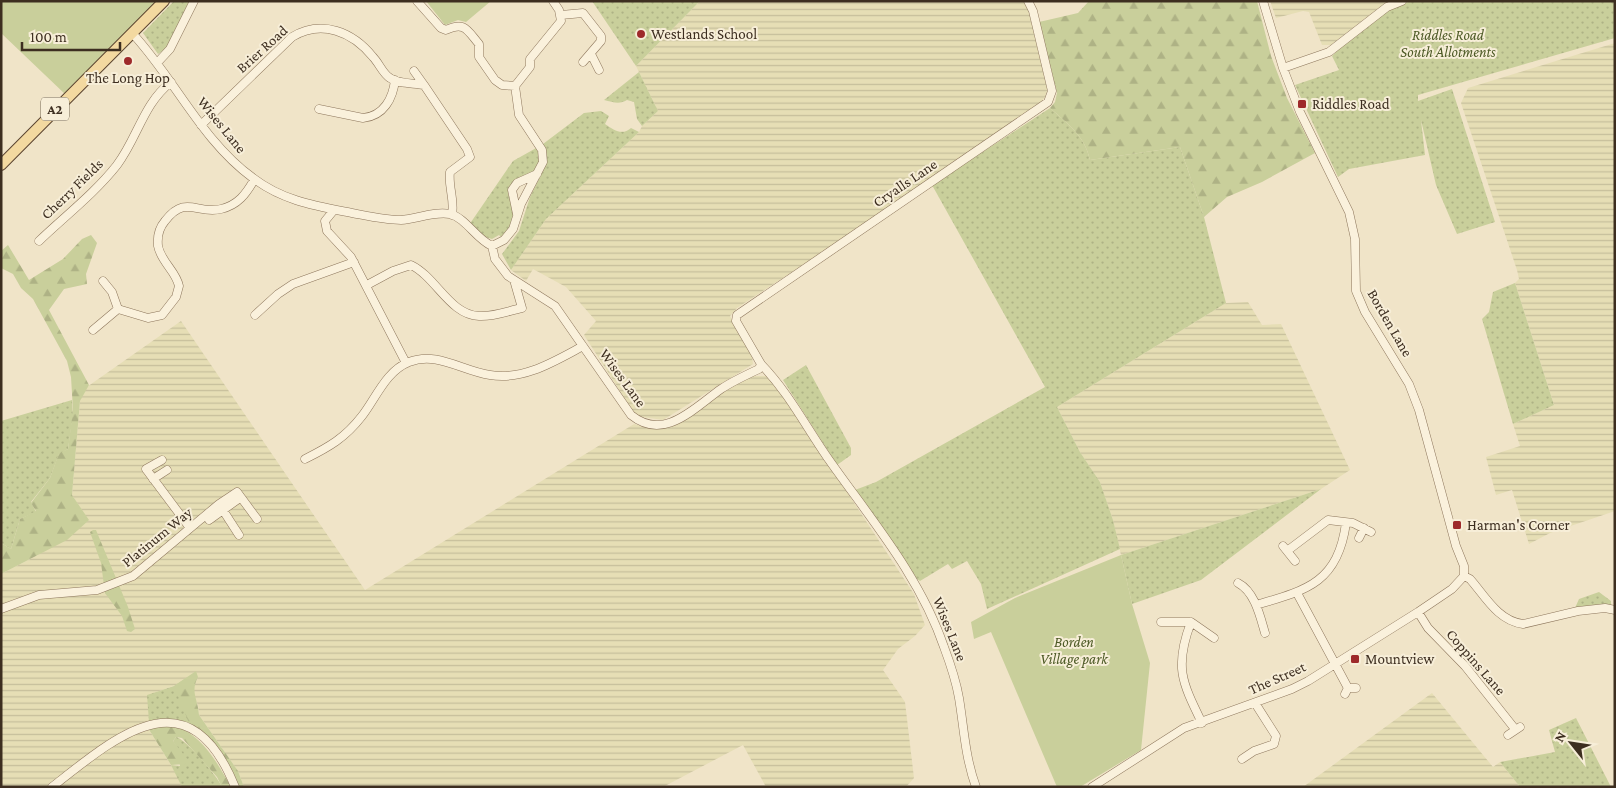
<svg xmlns="http://www.w3.org/2000/svg" width="1616" height="788" font-family="'Crimson Pro',serif">
	<style>
		.farmland { fill: url(#farmland-rules) }
		.grass { fill: url(#grass-dots) }
		.forest { fill: url(#forest-firs) }
		.park { fill: #c9cf9b }
		.lines { fill: none; stroke-linecap: round; stroke-linejoin: round }
		.minor-casing { stroke: #8d765c; stroke-width: 9 }
		.major-casing { stroke: #5b4430; stroke-width: 12 }
		.minor { stroke: #faf1dc; stroke-width: 8 }
		.major { stroke: #f3d9a0; stroke-width: 10 }
		.poi-dot { fill: #9e2a2b; stroke: #f7eed8; stroke-width: 2 }
		.labels { text-anchor: middle; stroke-width: 4; stroke-linejoin: round; paint-order: stroke }
		.shield { fill: #f7eed8; stroke: #756857; stroke-width: 1 }
		.shield-label { font-size: 14px; font-weight: bold; fill: #3d2e20 }
		.poi-label { font-size: 15px; fill: #3d2e20; stroke: #f7eed8; text-anchor: start }
		.park-label { font-size: 15px; font-style: italic; fill: #4d5a26; stroke: #f7eed8 }
		.street-label { font-size: 15px; fill: #3d2e20; stroke: #f7eed8 }
	</style>
	<defs>
		<pattern id="farmland-rules" width="6" height="5" patternUnits="userSpaceOnUse" patternTransform="scale(1.25)"><rect width="6" height="5" fill="#e6deb5"/><path d="M0 2.5h6" fill="none" stroke="#c6bf9b"/></pattern>
		<pattern id="grass-dots" width="8" height="8" patternUnits="userSpaceOnUse" patternTransform="scale(1.25)"><rect width="8" height="8" fill="#c9cf9b"/><path d="M2 2h.1M6 6h.1" fill="none" stroke="#aeb285" stroke-width="1.8" stroke-linecap="round"/></pattern>
		<pattern id="forest-firs" width="22" height="20" patternUnits="userSpaceOnUse" patternTransform="scale(1.25)"><rect width="22" height="20" fill="#c9cf9b"/><path d="M5 1l3.5 6h-7zM16 11l3.5 6h-7z" fill="#aeb285"/></pattern>
	</defs>
	<rect width="100%" height="100%" fill="#f0e4c8"/>
	<path class="farmland" d="M 700,1 L 1024,1 L 1029,11 L 1047,80 L 1047,91 L 1045,97 L 1038,106 L 925,184 L 918,186 L 911,194 L 737,308 L 730,316 L 752,356 L 753,364 L 663,420 L 636,416 L 584,335 L 596,321 L 566,287 L 533,269 L 526,281 L 511,270 L 546,219 L 639,132 L 642,126 L 658,111 L 636,66 Z
		M 1270,1 L 1391,1 L 1384,4 L 1331,45 L 1322,45 L 1309,12 L 1303,11 L 1276,18 Z
		M 1615,43 L 1615,511 L 1550,533 L 1529,544 L 1512,490 L 1496,495 L 1486,457 L 1520,446 L 1513,424 L 1554,405 L 1515,283 L 1519,279 L 1517,270 L 1461,103 L 1468,88 Z
		M 1248,302 L 1262,325 L 1281,324 L 1350,470 L 1321,489 L 1121,555 L 1113,520 L 1100,482 L 1080,452 L 1057,407 L 1226,303 Z
		M 181,321 L 365,590 L 634,424 L 652,429 L 674,425 L 732,385 L 752,376 L 767,376 L 774,381 L 914,594 L 925,625 L 915,636 L 898,649 L 883,670 L 905,702 L 914,778 L 906,787 L 766,787 L 743,745 L 663,787 L 244,787 L 238,771 L 199,715 L 198,705 L 193,695 L 194,685 L 198,677 L 151,694 L 149,722 L 106,741 L 49,787 L 1,787 L 1,574 L 38,555 L 83,512 L 72,495 L 80,401 L 84,389 Z
		M 1432,693 L 1493,767 L 1500,762 L 1520,787 L 1303,787 Z
		M 148,728 L 179,778 L 182,787 L 57,787 L 119,740 Z"/>
	<path class="grass" d="M 174,1 L 191,1 L 167,48 L 158,54 L 143,33 Z
		M 592,1 L 700,1 L 636,66 Z
		M 1412,1 L 1615,1 L 1615,38 L 1418,95 L 1418,101 L 1452,89 L 1495,222 L 1457,234 L 1436,185 L 1421,120 L 1425,155 L 1349,169 L 1338,177 L 1295,85 L 1339,70 L 1332,56 C 1356,34 1379,9 1412,1 Z
		M 639,72 L 658,111 L 642,126 L 637,119 L 634,102 L 627,100 C 619,105 613,102 604,100 Z
		M 1050,108 C 1068,124 1085,136 1090,160 L 1180,147 L 1204,217 L 1226,303 L 1057,407 L 1080,452 L 1100,482 L 1113,520 L 1120,549 L 987,609 L 981,584 L 967,561 L 952,569 L 948,564 L 920,581 L 917,579 L 855,490 L 876,482 L 1045,387 L 932,185 Z
		M 601,111 L 609,116 L 605,124 C 614,130 622,136 631,128 L 639,132 L 546,219 L 511,270 L 502,254 L 519,231 L 530,197 L 543,171 L 546,155 L 543,144 L 584,113 Z
		M 538,147 L 541,155 L 539,170 L 513,185 L 508,193 C 513,211 521,223 501,237 L 499,235 L 492,239 L 482,236 L 469,225 L 513,161 Z
		M 1515,283 L 1554,405 L 1513,424 L 1482,319 L 1489,312 L 1493,292 Z
		M 806,365 L 851,448 L 851,455 L 837,465 L 783,380 Z
		M 72,400 L 73,415 L 68,449 L 59,454 L 50,478 L 31,502 L 36,512 L 20,519 L 11,549 L 1,543 L 1,421 Z
		M 1321,489 L 1201,580 L 1132,604 L 1121,555 Z
		M 1599,592 L 1611,601 L 1611,606 L 1575,608 L 1579,599 Z
		M 186,678 L 189,723 L 174,719 L 149,722 L 147,695 L 174,686 Z
		M 1576,718 L 1611,787 L 1520,787 L 1500,762 L 1555,752 L 1549,730 Z
		M 176,737 C 186,739 218,777 222,787 L 182,787 L 171,765 L 180,766 L 176,746 L 173,741 Z"/>
	<path class="forest" d="M 1089,1 L 1257,1 L 1271,56 L 1287,98 L 1315,153 L 1262,182 L 1227,197 L 1204,217 L 1180,147 L 1090,160 C 1085,136 1068,124 1050,108 L 1055,102 L 1057,93 L 1039,22 L 1078,13 Z
		M 91,235 L 97,243 L 86,274 L 87,284 L 64,289 L 49,310 L 89,385 L 80,401 L 72,495 L 89,520 L 67,540 L 1,574 L 1,543 L 11,549 L 20,519 L 36,511 L 31,503 L 50,478 L 59,453 L 68,449 L 73,410 L 71,377 L 67,361 L 33,299 L 21,288 L 13,274 L 1,268 L 1,251 L 8,245 L 29,280 L 63,259 L 82,239 Z
		M 93,530 L 96,530 L 128,607 L 135,629 L 131,632 L 127,631 L 122,616 L 105,593 L 101,563 L 90,532 Z
		M 196,671 L 198,677 C 190,692 198,699 199,715 L 238,771 L 244,787 L 238,787 L 236,780 L 203,736 L 189,723 L 174,686 Z
		M 174,725 C 202,735 217,762 231,787 L 222,787 L 217,777 L 182,738 L 176,737 L 173,741 L 187,759 L 186,764 L 171,765 L 148,728 Z"/>
	<path class="park" d="M 1,1 L 159,1 L 66,95 L 1,33 Z
		M 426,1 L 491,1 L 466,22 L 458,20 L 445,25 Z
		M 1121,555 L 1132,604 L 1150,663 L 1141,750 L 1080,787 L 1057,787 L 991,632 L 974,639 L 971,622 L 1015,598 Z"/>
	<g class="lines">
		<defs>
			<path id="minor" d="M 417,1 L 441,28 L 446,30 C 465,21 467,30 479,44 L 479,57 L 495,80 L 502,85 L 515,86 L 519,115 L 542,150 L 543,162 L 521,204 L 513,229 L 504,240 L 492,246
				M 1263,1 L 1283,68 L 1300,112 L 1349,212 L 1355,239 L 1356,291 L 1365,312 L 1409,384 L 1419,410 L 1456,546 L 1464,566 L 1464,576
				M 561,15 L 583,13 L 601,36 L 601,41 L 583,62
				M 132,33 C 175,79 201,140 253,178 C 283,201 316,206 352,213 C 368,216 385,220 401,220 C 417,219 434,211 450,214 C 466,218 476,239 492,246
				M 591,54 L 599,70
				M 157,63 L 170,49 L 194,1
				M 1283,68 L 1329,52 L 1387,7 L 1402,1
				M 414,71 L 424,85
				M 515,86 L 530,67 L 530,59 L 561,21 L 559,10 L 553,1
				M 319,109 L 363,118 C 384,116 393,98 395,80
				M 201,125 L 292,37 C 322,19 353,32 373,57 C 379,63 383,74 390,78 C 398,84 414,83 424,85 L 467,149 L 470,157 L 450,172 C 448,187 455,200 452,215
				M 334,210 L 325,221 L 327,231 L 351,257 L 406,363
				M 517,214 L 512,190 L 517,183 L 537,174
				M 39,241 C 64,217 95,193 117,165 C 138,137 143,104 171,82
				M 492,246 L 495,259 L 508,276 L 555,306 L 631,415 C 664,442 694,408 721,389 C 733,381 746,375 759,369 L 761,364 C 788,392 805,425 827,457 C 869,517 920,576 944,647 C 950,663 956,680 959,698 C 964,728 965,757 976,787
				M 103,281 L 112,292 L 118,309
				M 367,285 L 393,271 L 411,265 C 436,277 450,315 479,316 C 493,317 508,311 522,308 L 514,280
				M 255,315 L 278,294 L 293,284 L 354,262
				M 93,330 L 118,309 L 148,318 L 162,315 L 176,297 L 179,286 C 176,271 161,262 158,246 C 157,236 159,228 165,221 C 186,194 197,215 221,209 C 238,205 246,194 254,180
				M 761,364 L 736,321 L 737,315 L 1048,102 L 1052,91 L 1033,11 L 1028,1
				M 305,459 C 329,447 345,438 362,416 C 376,398 386,371 409,362 C 437,351 462,371 490,375 C 523,381 555,361 583,346
				M 162,460 L 146,469 L 190,528
				M 153,479 L 167,470
				M 219,504 L 239,535
				M 209,520 L 237,500
				M 1359,538 L 1364,528
				M 1283,546 L 1295,561
				M 1287,551 L 1328,520 L 1353,523 L 1371,532
				M 1464,576 L 1470,579 C 1485,596 1498,621 1523,624 L 1578,611 L 1605,608 L 1615,610
				M 1238,583 C 1255,592 1260,616 1265,633
				M 1297,593 L 1348,688
				M 1256,605 C 1308,590 1338,582 1346,523
				M 1,609 L 39,595 L 97,590 L 133,576 L 219,504 L 237,492 L 257,519
				M 1418,612 L 1428,628 L 1465,666 L 1515,729
				M 1161,622 L 1191,622 L 1214,638
				M 1191,622 C 1174,667 1182,682 1202,723
				M 1345,694 L 1348,688 L 1356,688
				M 1508,735 L 1520,727
				M 1242,759 L 1254,751 L 1274,744 L 1276,736 L 1255,703
				M 52,787 C 118,735 189,673 235,787
				M 1092,787 L 1184,728 L 1292,689 L 1308,681 L 1418,612 L 1452,589 L 1464,576"/>
			<path id="major" d="M 1,165 L 164,1"/>
		</defs>
		<use href="#minor" class="minor-casing"/>
		<use href="#major" class="major-casing"/>
		<use href="#minor" class="minor"/>
		<use href="#major" class="major"/>
	</g>
	<g class="poi-dot">
		<circle cx="641" cy="34" r="5"/>
		<circle cx="128" cy="61" r="5"/>
		<rect x="1297" y="99" width="10" height="10" rx="2.5"/>
		<rect x="1452" y="520" width="10" height="10" rx="2.5"/>
		<rect x="1350" y="654" width="10" height="10" rx="2.5"/>
	</g>
	<g class="labels">
		<rect class="shield" x="41" y="97.5" width="28" height="23" rx="4"/>
		<g class="shield-label">
			<text x="55" y="114">A2</text>
		</g>
		<g class="poi-label">
			<text x="651" y="39">Westlands School</text>
			<text x="128" y="83" text-anchor="middle">The Long Hop</text>
			<text x="1312" y="109">Riddles Road</text>
			<text x="1467" y="530">Harman's Corner</text>
			<text x="1365" y="664">Mountview</text>
		</g>
		<g class="park-label">
			<text x="1448" y="40">Riddles Road<tspan x="1448" dy="17">South Allotments</tspan></text>
			<text x="1074" y="647">Borden<tspan x="1074" dy="17">Village park</tspan></text>
		</g>
		<g class="street-label">
			<text transform="translate(262 49) rotate(-42)" y="5">Brier Road</text>
			<text transform="translate(222 125) rotate(51)" y="5">Wises Lane</text>
			<text transform="translate(905 183) rotate(-34)" y="5">Cryalls Lane</text>
			<text transform="translate(72 189) rotate(-44)" y="5">Cherry Fields</text>
			<text transform="translate(1390 323) rotate(60)" y="5">Borden Lane</text>
			<text transform="translate(623 378) rotate(54)" y="5">Wises Lane</text>
			<text transform="translate(157 537) rotate(-39)" y="5">Platinum Way</text>
			<text transform="translate(950 629) rotate(68)" y="5">Wises Lane</text>
			<text transform="translate(1476 662) rotate(49)" y="5">Coppins Lane</text>
			<text transform="translate(1277 678) rotate(-24)" y="5">The Street</text>
		</g>
	</g>
	<rect width="1616" height="788" fill="none" stroke="#3d2e20" stroke-width="5"/>
	<g transform="translate(1571 743) rotate(300)" stroke="#f7eed8" stroke-width="4" paint-order="stroke">
	<path d="M0-4L9 19L0 12L-9 19Z" fill="#3d2e20"/>
	<text y="-8" font-size="14" font-weight="bold" text-anchor="middle" fill="#3d2e20">N</text>
	</g>
	<path d="M22 42v8h98v-8" fill="none" stroke="#3d2e20" stroke-width="2.5"/>
	<text x="30" y="42" font-size="15" fill="#3d2e20" stroke="#f7eed8" stroke-width="4" paint-order="stroke">100 m</text>
</svg>
